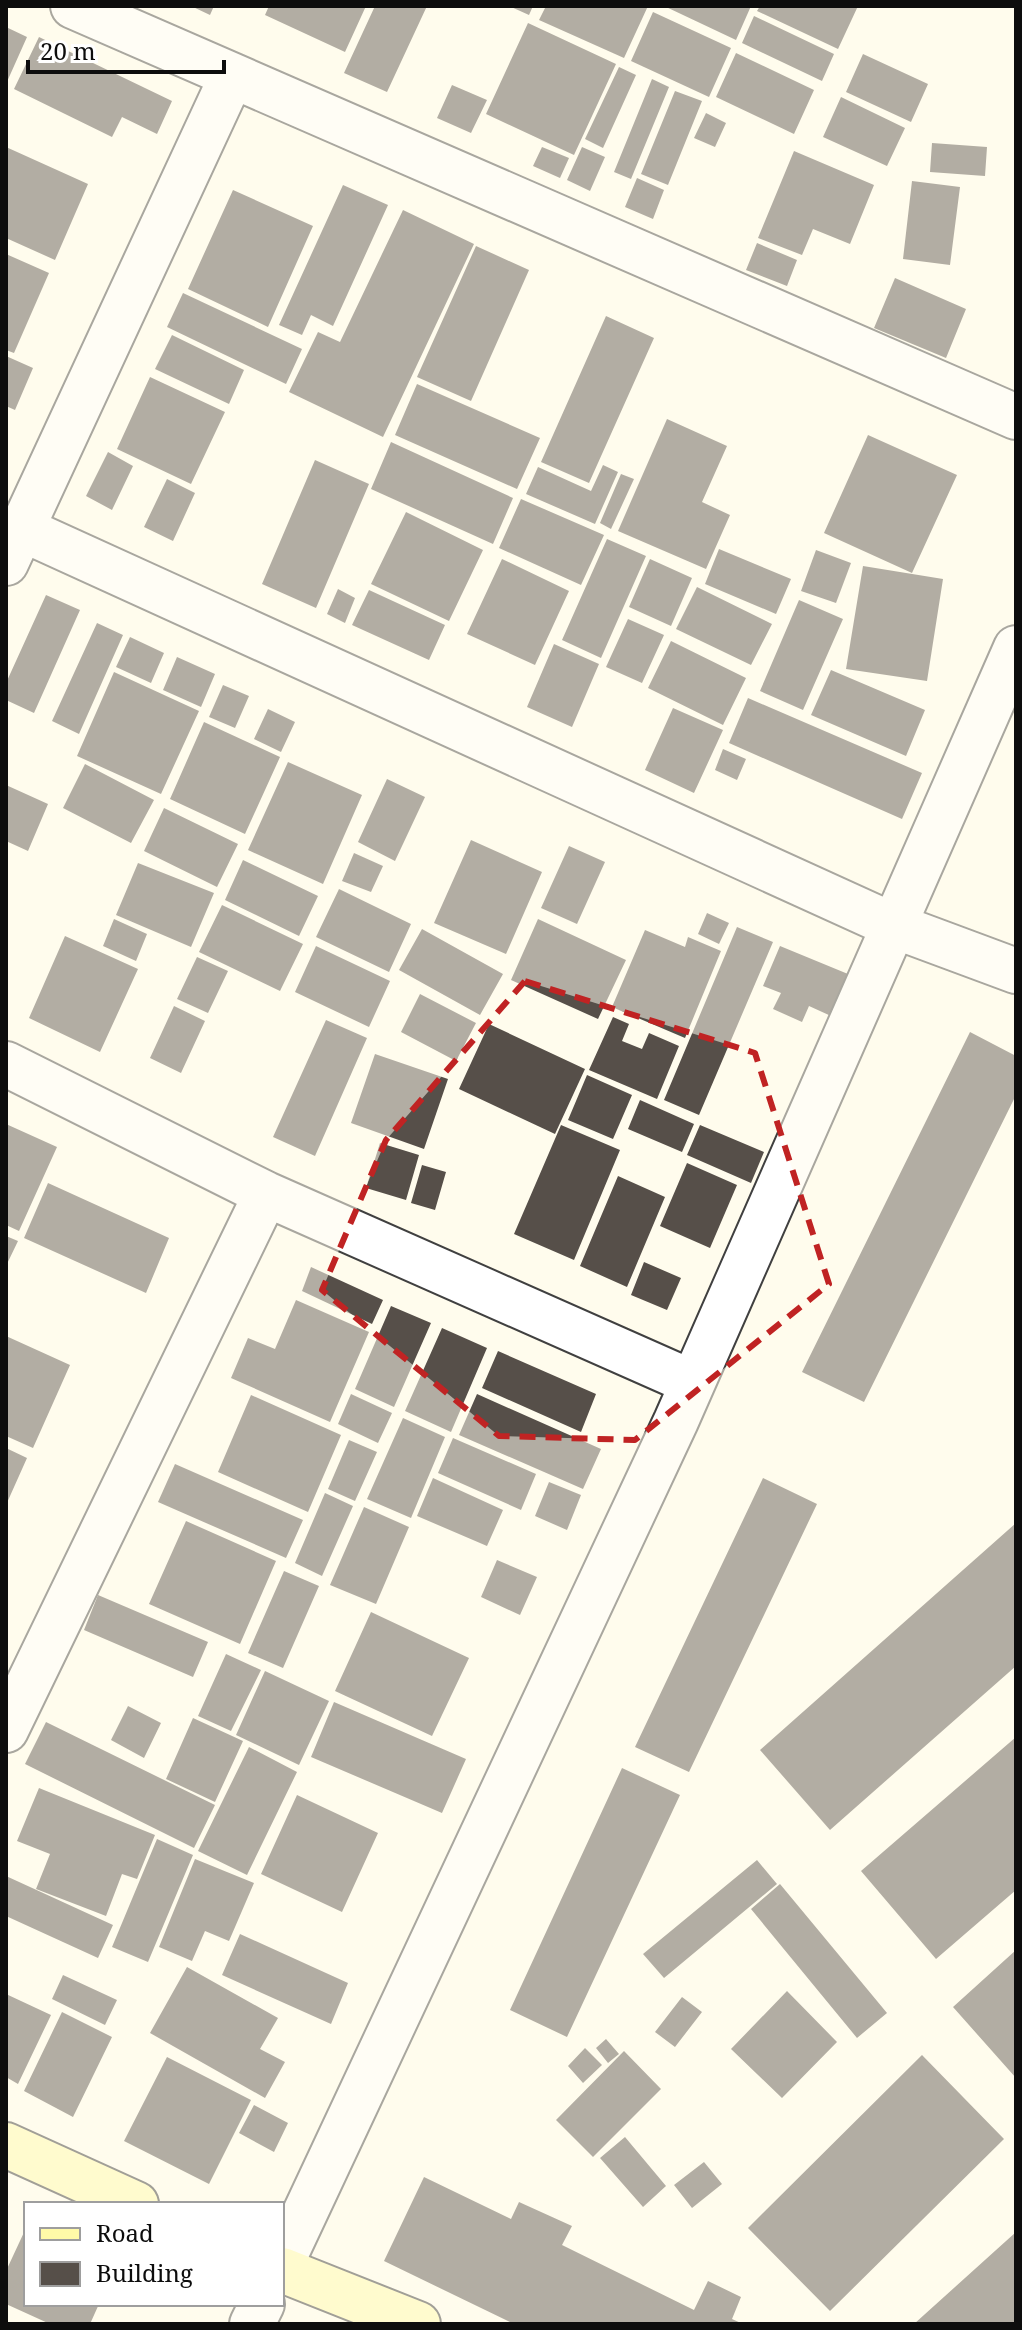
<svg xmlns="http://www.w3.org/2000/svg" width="1022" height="2330" font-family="'Noto Serif',serif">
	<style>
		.building { fill: #564f49 }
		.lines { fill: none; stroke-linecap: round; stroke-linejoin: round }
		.street-casing { stroke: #404040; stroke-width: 48 }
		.secondary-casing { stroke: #2f2f2f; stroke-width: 48 }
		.street { stroke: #fff; stroke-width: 44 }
		.secondary { stroke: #fffaa8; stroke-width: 44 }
		.marked { fill: none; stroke: #c02323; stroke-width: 6; stroke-dasharray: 16 10; stroke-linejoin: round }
	</style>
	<rect width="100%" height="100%" fill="#fffced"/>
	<path class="building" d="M 191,6 L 214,6 L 210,15 Z
		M 269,6 L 366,6 L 345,52 L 265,15 Z
		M 375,6 L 427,6 L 387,92 L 344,73 Z
		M 509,6 L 533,6 L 529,15 Z
		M 546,6 L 648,6 L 624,58 L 539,20 Z
		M 664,6 L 751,6 L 736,40 Z
		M 760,6 L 858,6 L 838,49 L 757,11 Z
		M 653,12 L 731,48 L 709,97 L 631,61 Z
		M 754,16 L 834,54 L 822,81 L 742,43 Z
		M 528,23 L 616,64 L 574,155 L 486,114 Z
		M 6,27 L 27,37 L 6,84 Z
		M 39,37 L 172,101 L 157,134 L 122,117 L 112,137 L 14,89 Z
		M 736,53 L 814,90 L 794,134 L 716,97 Z
		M 863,54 L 928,84 L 911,122 L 846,92 Z
		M 619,67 L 636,75 L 603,148 L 585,139 Z
		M 652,79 L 669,87 L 631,179 L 614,172 Z
		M 452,85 L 487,100 L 471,133 L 437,118 Z
		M 675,91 L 702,101 L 668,185 L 641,174 Z
		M 841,97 L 905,128 L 887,166 L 823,137 Z
		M 706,113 L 726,123 L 715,147 L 694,138 Z
		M 932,143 L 987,147 L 985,176 L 930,172 Z
		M 6,147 L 88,184 L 55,260 L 6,238 Z
		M 542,147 L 569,158 L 560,178 L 533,166 Z
		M 582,147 L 605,157 L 590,191 L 567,180 Z
		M 794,151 L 874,185 L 850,244 L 813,229 L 802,255 L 758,238 Z
		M 637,178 L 664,190 L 653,219 L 625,207 Z
		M 912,181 L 960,187 L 950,265 L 903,259 Z
		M 343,185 L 388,205 L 333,326 L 311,315 L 302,335 L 279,325 Z
		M 233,190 L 313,226 L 268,327 L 188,289 Z
		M 403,210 L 474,244 L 383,437 L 289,392 L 318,332 L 340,342 Z
		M 757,243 L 797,260 L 787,286 L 746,270 Z
		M 476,246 L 529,270 L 471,401 L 417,377 Z
		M 6,254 L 49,273 L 14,353 L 6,350 Z
		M 895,278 L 966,309 L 946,358 L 874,328 Z
		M 183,293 L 302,349 L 286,384 L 167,327 Z
		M 606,316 L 654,338 L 589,483 L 541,462 Z
		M 172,335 L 244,370 L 229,404 L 155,369 Z
		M 6,356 L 33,368 L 15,410 L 6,406 Z
		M 150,377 L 225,412 L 191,484 L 117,449 Z
		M 417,384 L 540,438 L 517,489 L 395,435 Z
		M 667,419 L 727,446 L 702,502 L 730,515 L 706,569 L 618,531 Z
		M 868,435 L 957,475 L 912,573 L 824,533 Z
		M 391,442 L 513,498 L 493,544 L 371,489 Z
		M 108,452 L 133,466 L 112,510 L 86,496 Z
		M 315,460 L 369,484 L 316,608 L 262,584 Z
		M 603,465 L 618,472 L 595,524 L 526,494 L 538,467 L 591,491 Z
		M 621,474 L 634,479 L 611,529 L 600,523 Z
		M 167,479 L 195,493 L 173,541 L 144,527 Z
		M 521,499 L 604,535 L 581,585 L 499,548 Z
		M 406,512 L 483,550 L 449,621 L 371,584 Z
		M 607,539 L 646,556 L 601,658 L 562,640 Z
		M 719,549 L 791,579 L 776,614 L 705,584 Z
		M 816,550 L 851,563 L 836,603 L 801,591 Z
		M 502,559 L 569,591 L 535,665 L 467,634 Z
		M 650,559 L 692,578 L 671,626 L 629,607 Z
		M 863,566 L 943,579 L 927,681 L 846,669 Z
		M 697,587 L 772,624 L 751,665 L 676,629 Z
		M 338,589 L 355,598 L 345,623 L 327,614 Z
		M 369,590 L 445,625 L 429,660 L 352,625 Z
		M 46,595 L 80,610 L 34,713 L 6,700 L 6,683 Z
		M 799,600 L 843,619 L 803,710 L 760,691 Z
		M 628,619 L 664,635 L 642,683 L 606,667 Z
		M 97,623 L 123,635 L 79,734 L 52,721 Z
		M 130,637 L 164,653 L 151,683 L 116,667 Z
		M 671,641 L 746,678 L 723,725 L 648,688 Z
		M 554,644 L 599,664 L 572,727 L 527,707 Z
		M 177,657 L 215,674 L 201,707 L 163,690 Z
		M 831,670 L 925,710 L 906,756 L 811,715 Z
		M 114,672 L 199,711 L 161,794 L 77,756 Z
		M 223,685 L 249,696 L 235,728 L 209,717 Z
		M 748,698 L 922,773 L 902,819 L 729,743 Z
		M 673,708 L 723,730 L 694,793 L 645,770 Z
		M 268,709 L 295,722 L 281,752 L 254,739 Z
		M 204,722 L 280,757 L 245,834 L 170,799 Z
		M 723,749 L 746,759 L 737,780 L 715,770 Z
		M 288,762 L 362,795 L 323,884 L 248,850 Z
		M 85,764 L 154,800 L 131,843 L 63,808 Z
		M 387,779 L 425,797 L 395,861 L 358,842 Z
		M 6,785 L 48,804 L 28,851 L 6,841 Z
		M 164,808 L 238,844 L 217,887 L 144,851 Z
		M 471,840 L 542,872 L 506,954 L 434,923 Z
		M 569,846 L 605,862 L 577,924 L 541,908 Z
		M 354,853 L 383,866 L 371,892 L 342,881 Z
		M 243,860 L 318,896 L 299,936 L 225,900 Z
		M 138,863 L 214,893 L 191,947 L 116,915 Z
		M 339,889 L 411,924 L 389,972 L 316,937 Z
		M 222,905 L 303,944 L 280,991 L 199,952 Z
		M 707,913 L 729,923 L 719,944 L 698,934 Z
		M 114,919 L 147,934 L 136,961 L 103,946 Z
		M 538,919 L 626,960 L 598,1019 L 511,980 Z
		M 737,927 L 773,942 L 699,1115 L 664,1100 Z
		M 422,929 L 503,974 L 480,1015 L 399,970 Z
		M 645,930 L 685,947 L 688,937 L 721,951 L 685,1038 L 612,1007 Z
		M 65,936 L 138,969 L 100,1052 L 29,1018 Z
		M 316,946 L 390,981 L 369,1027 L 295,992 Z
		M 780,946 L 848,974 L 831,1016 L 809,1006 L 802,1022 L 773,1009 L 781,993 L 763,986 Z
		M 197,957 L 228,971 L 208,1013 L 177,999 Z
		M 420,994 L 476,1023 L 456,1061 L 401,1032 Z
		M 174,1006 L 205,1021 L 181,1073 L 150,1058 Z
		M 613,1017 L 629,1024 L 622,1041 L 642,1049 L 649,1033 L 679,1046 L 657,1099 L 589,1070 Z
		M 326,1020 L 367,1038 L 315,1156 L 273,1137 Z
		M 489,1024 L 585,1069 L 555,1134 L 459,1089 Z
		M 970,1032 L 1016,1056 L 1016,1095 L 864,1402 L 802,1372 Z
		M 375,1054 L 448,1079 L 424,1149 L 351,1123 Z
		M 587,1075 L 632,1095 L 613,1139 L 568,1120 Z
		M 640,1100 L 694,1124 L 682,1152 L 628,1129 Z
		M 6,1124 L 57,1147 L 19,1231 L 6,1225 Z
		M 561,1125 L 620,1150 L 574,1260 L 514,1234 Z
		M 700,1125 L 764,1152 L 751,1183 L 687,1155 Z
		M 380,1143 L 419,1155 L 406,1200 L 366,1188 Z
		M 687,1163 L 737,1185 L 710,1248 L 660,1226 Z
		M 422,1165 L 446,1172 L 435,1210 L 411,1203 Z
		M 618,1176 L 665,1197 L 627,1287 L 580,1266 Z
		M 48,1183 L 169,1238 L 146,1293 L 24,1238 Z
		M 6,1236 L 18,1241 L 6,1266 Z
		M 644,1262 L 681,1278 L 667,1310 L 631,1295 Z
		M 311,1267 L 383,1300 L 372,1324 L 302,1291 Z
		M 296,1300 L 369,1332 L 330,1422 L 231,1378 L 248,1338 L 275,1349 Z
		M 391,1306 L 431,1323 L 394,1407 L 355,1389 Z
		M 442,1328 L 487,1348 L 451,1432 L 405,1411 Z
		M 6,1336 L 70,1365 L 33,1448 L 6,1436 Z
		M 498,1351 L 596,1394 L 581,1432 L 482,1388 Z
		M 351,1394 L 392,1413 L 378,1443 L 338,1424 Z
		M 477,1394 L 601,1449 L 583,1489 L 459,1435 Z
		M 251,1395 L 341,1435 L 308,1512 L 218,1472 Z
		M 403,1418 L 445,1437 L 411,1518 L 367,1499 Z
		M 453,1438 L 536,1474 L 521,1510 L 438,1473 Z
		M 349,1440 L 377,1452 L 355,1501 L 328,1489 Z
		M 6,1448 L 27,1458 L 6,1505 Z
		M 175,1464 L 303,1520 L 286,1558 L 158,1502 Z
		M 433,1478 L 503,1510 L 487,1546 L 417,1516 Z
		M 763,1478 L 817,1504 L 689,1772 L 635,1747 Z
		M 549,1482 L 581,1495 L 567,1530 L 535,1516 Z
		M 325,1493 L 353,1506 L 322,1576 L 295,1563 Z
		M 364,1507 L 409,1527 L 376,1604 L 330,1585 Z
		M 186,1521 L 276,1561 L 240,1644 L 149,1604 Z
		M 1016,1523 L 1016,1666 L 830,1830 L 760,1750 Z
		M 497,1560 L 537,1577 L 520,1615 L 481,1597 Z
		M 284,1571 L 319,1586 L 283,1668 L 248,1653 Z
		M 98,1595 L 208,1642 L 193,1677 L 84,1630 Z
		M 371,1612 L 469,1658 L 432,1736 L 335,1691 Z
		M 226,1654 L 261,1670 L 231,1731 L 198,1716 Z
		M 265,1671 L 329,1701 L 299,1765 L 236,1735 Z
		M 334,1702 L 466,1759 L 442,1813 L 311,1757 Z
		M 128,1706 L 161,1723 L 144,1758 L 111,1740 Z
		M 193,1718 L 243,1741 L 215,1802 L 166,1779 Z
		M 46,1722 L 215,1805 L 194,1848 L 25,1764 Z
		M 1016,1737 L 1016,1890 L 936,1959 L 861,1871 Z
		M 249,1747 L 297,1772 L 247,1875 L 198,1851 Z
		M 622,1768 L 680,1795 L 567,2037 L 510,2010 Z
		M 39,1788 L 155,1835 L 137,1879 L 122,1874 L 106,1916 L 36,1889 L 50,1854 L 17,1841 Z
		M 297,1795 L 378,1833 L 342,1912 L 261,1874 Z
		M 157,1839 L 193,1855 L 148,1962 L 112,1947 Z
		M 195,1859 L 254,1883 L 229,1941 L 205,1931 L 192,1961 L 159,1947 Z
		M 757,1860 L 777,1884 L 664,1978 L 643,1954 Z
		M 6,1876 L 113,1925 L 98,1958 L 6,1916 Z
		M 780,1884 L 887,2013 L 857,2038 L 751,1909 Z
		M 240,1934 L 348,1983 L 331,2024 L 222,1975 Z
		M 1016,1950 L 1016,2078 L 953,2007 Z
		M 187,1967 L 278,2018 L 260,2049 L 285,2062 L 265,2098 L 150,2033 Z
		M 63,1975 L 117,2000 L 105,2025 L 52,1999 Z
		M 787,1991 L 837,2042 L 782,2098 L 731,2049 Z
		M 6,1994 L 51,2015 L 18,2084 L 6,2077 Z
		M 682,1997 L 702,2012 L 675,2047 L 655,2032 Z
		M 62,2012 L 112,2037 L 73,2117 L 24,2091 Z
		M 606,2039 L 619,2054 L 608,2063 L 596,2048 Z
		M 585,2048 L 602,2065 L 583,2083 L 568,2066 Z
		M 624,2051 L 661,2089 L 593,2157 L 556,2120 Z
		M 922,2055 L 1004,2139 L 830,2311 L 748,2228 Z
		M 167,2057 L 251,2100 L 209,2184 L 124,2141 Z
		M 254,2105 L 288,2123 L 274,2152 L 239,2133 Z
		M 625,2137 L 666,2186 L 643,2207 L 600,2158 Z
		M 704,2162 L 722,2184 L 692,2208 L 674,2185 Z
		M 424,2177 L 511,2219 L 519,2202 L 572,2226 L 562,2245 L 694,2310 L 708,2281 L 741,2297 L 732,2319 L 743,2324 L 514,2324 L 384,2261 Z
		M 26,2228 L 26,2304 L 99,2304 L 90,2324 L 50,2324 L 6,2304 L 6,2271 Z
		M 1016,2232 L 1016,2324 L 914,2324 Z"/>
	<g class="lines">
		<defs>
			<path id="street" d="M 73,6 L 1016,417
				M 22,529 L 892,925 L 1016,971
				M 6,563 L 232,76
				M 6,1064 L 266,1194 L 691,1382
				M 6,1730 L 266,1194
				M 282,2262 L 676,1421 L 1016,648
				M 252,2324 L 262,2304"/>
			<path id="secondary" d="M 6,2145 L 136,2204
				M 282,2270 L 418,2324"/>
		</defs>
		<use href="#street" class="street-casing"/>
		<use href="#secondary" class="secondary-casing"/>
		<use href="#street" class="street"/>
		<use href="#secondary" class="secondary"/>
	</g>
	<path d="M0 0H1022V2330H0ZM 525,981 L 755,1053 L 829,1284 L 635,1440 L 499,1436 L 322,1290 L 386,1140 Z" fill="#fffced" fill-opacity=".55" fill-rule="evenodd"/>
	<path class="marked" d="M 525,981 L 755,1053 L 829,1284 L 635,1440 L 499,1436 L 322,1290 L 386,1140 Z"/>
	<rect width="1022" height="2330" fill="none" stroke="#0d0d0d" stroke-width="16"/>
	<rect x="24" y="2202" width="260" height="104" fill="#ffffff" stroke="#9e9e9e" stroke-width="2"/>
	<rect x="40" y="2228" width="40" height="12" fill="#fffaa8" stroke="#9e9e9e" stroke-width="2"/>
	<text x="96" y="2242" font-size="24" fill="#0d0d0d">Road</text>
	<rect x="40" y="2262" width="40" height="24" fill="#564f49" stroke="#9e9e9e" stroke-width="2"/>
	<text x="96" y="2282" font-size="24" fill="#0d0d0d">Building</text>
	<path d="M28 60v12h196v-12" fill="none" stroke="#0d0d0d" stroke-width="4"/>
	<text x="40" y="60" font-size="24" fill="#0d0d0d" stroke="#ffffff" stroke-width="6" paint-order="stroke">20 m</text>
</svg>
